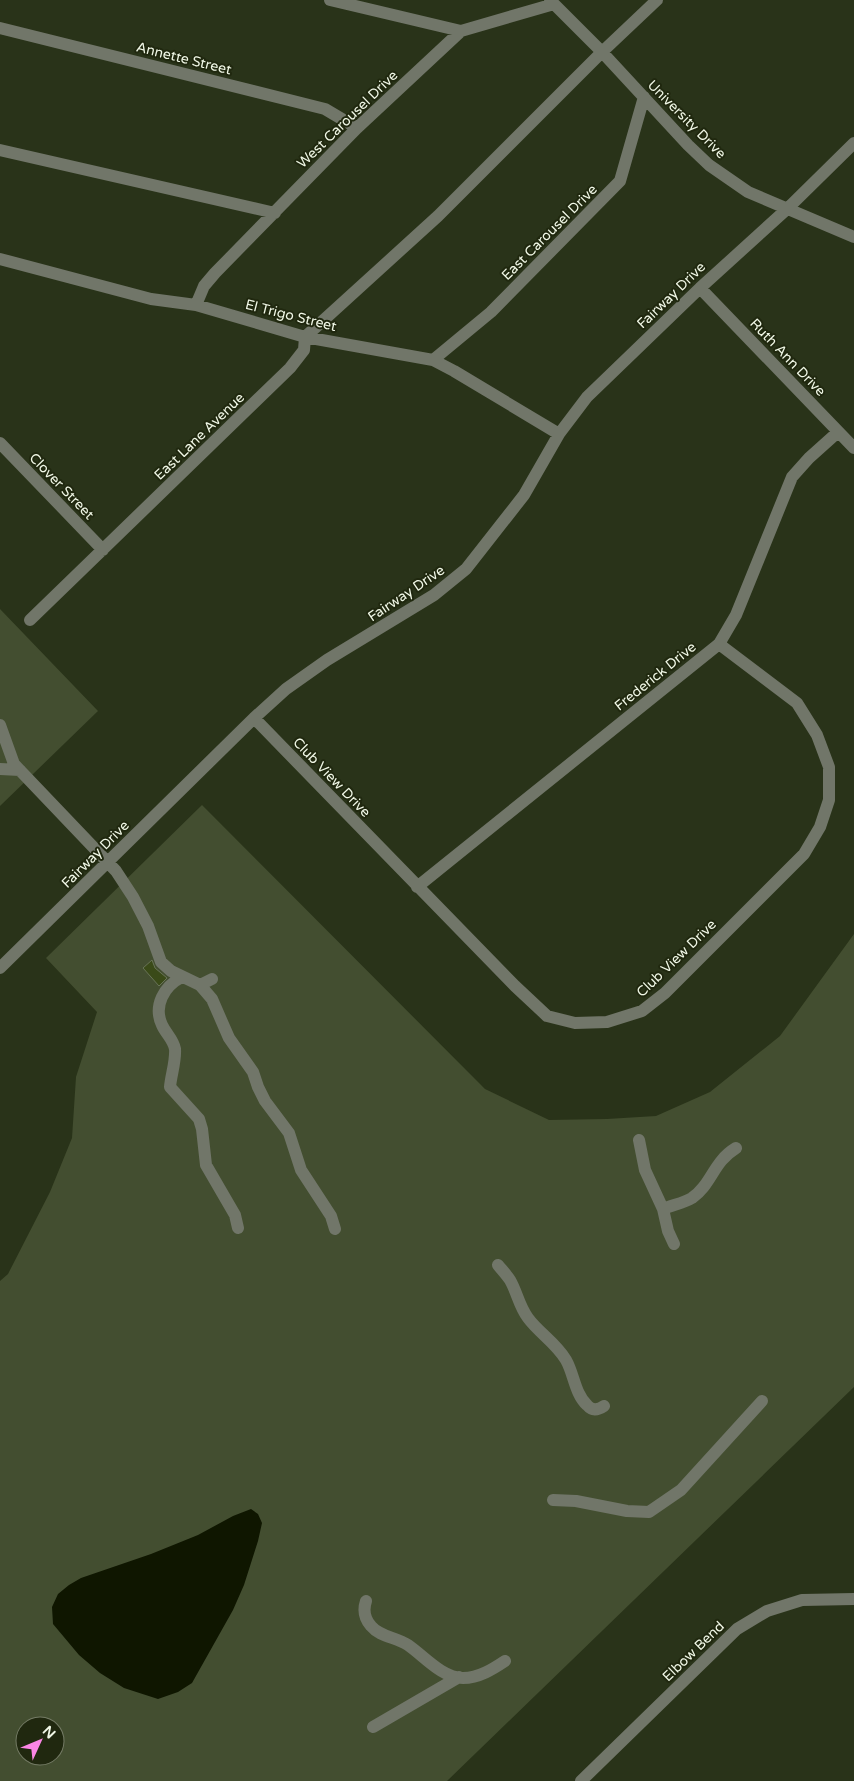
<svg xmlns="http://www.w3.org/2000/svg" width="854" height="1781" font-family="'Varela Round',sans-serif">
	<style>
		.green { fill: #434e30; fill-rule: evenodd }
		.water { fill: #0f1600 }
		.building { fill: #3a4a18; stroke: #697457 }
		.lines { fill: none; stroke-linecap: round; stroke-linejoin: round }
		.minor { stroke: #717669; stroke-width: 12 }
		.labels { text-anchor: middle; stroke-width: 4; stroke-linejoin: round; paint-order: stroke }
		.street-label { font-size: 14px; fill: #f1f8e7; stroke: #20280f }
	</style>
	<rect width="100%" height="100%" fill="#293319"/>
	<path class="green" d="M 0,609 L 98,711 L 0,806 Z
		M 202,805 L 485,1089 L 549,1120 L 607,1119 L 656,1116 L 710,1092 L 780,1036 L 854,934 L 854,1387 L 447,1781 L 0,1781 L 0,1281 L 8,1274 L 50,1192 L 72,1138 L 76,1077 L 97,1012 L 46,958 ZM 25,1726 L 55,1726 L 55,1756 L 25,1756 Z"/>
	<path class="water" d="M 251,1509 L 258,1514 L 262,1523 L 258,1541 L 244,1585 L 233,1610 L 192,1683 L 178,1692 L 158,1699 L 124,1688 L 100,1673 L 79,1655 L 53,1624 L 52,1607 L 58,1594 L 69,1585 L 81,1578 L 151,1554 L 198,1535 L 233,1516 Z"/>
	<path class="building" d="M 152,960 L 155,968 L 167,978 L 159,986 L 143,968 Z"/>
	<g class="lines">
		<path class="minor" d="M 330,0 L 461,31
			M 550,0 L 602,52 L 688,145 L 709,165 L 748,192 L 854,237
			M 0,28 L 325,109 L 357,128
			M 0,150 L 275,213
			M 0,259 L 151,299 L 196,305 L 305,337 L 433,360 L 454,371 L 559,434
			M 700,288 L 854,448
			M 196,305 L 204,286 L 215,273 L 357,128 L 461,31 L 554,4
			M 433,360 L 491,312 L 620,181 L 644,97
			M 0,443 L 103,550
			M 30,620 L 290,368 L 304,350 L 305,337 L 438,216 L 602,52 L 657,0
			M 254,718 L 515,986 L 547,1016 L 575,1023 L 607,1022 L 642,1011 L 665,993 L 804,854 L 820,827 L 829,800 L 829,767 L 817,735 L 797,703 L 719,644
			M 0,725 L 14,764 L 116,871 L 133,897 L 148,926 L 161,962 L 171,971 L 200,985 L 212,979
			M 0,769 L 20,770
			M 417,887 L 719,644 L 736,615 L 792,477 L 809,458 L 838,432
			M 0,968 L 254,718 L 286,689 L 327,660 L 434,595 L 466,569 L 524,495 L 559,434 L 587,397 L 700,288 L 787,209 L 854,143
			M 182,977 C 164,986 153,1006 162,1025 C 166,1034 173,1039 175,1049 C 176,1061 171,1075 170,1087 L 199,1119 L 202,1129 L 206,1165 L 235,1215 L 238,1228
			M 200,985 L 212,999 L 229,1038 L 253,1072 L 258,1087 L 265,1101 L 289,1133 L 301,1170 L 331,1216 L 335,1229
			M 639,1140 L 645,1170 L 663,1209 L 668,1231 L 674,1244
			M 663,1209 C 672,1205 684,1203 692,1198 C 712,1184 713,1162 736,1148
			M 498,1265 C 502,1270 506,1274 510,1280 C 517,1292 519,1306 528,1318 C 539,1333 556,1343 566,1360 C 574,1374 575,1394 587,1405 C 592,1411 598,1410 604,1406
			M 553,1500 L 576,1501 L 627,1511 L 649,1512 L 681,1490 L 762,1401
			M 366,1601 C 363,1610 364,1618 371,1626 C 380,1637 396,1637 408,1645 C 424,1656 442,1678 463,1678 C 479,1678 493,1669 505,1661
			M 373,1727 L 459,1677
			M 581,1781 L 737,1629 L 767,1611 L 802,1600 L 854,1599"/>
	</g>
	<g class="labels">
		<g class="street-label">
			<text transform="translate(184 58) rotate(14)" y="5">Annette Street</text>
			<text transform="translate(347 119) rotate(-44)" y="5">West Carousel Drive</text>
			<text transform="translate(687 119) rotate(45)" y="5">University Drive</text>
			<text transform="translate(549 232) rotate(-45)" y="5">East Carousel Drive</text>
			<text transform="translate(671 295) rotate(-44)" y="5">Fairway Drive</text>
			<text transform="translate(291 315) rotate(14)" y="5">El Trigo Street</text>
			<text transform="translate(788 357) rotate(46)" y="5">Ruth Ann Drive</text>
			<text transform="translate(199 436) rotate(-44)" y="5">East Lane Avenue</text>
			<text transform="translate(62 486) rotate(46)" y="5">Clover Street</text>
			<text transform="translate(406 593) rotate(-34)" y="5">Fairway Drive</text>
			<text transform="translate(655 676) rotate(-39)" y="5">Frederick Drive</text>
			<text transform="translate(332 777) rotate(46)" y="5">Club View Drive</text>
			<text transform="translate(95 854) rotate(-45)" y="5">Fairway Drive</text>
			<text transform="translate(676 958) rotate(-44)" y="5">Club View Drive</text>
			<text transform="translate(693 1651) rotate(-44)" y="5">Elbow Bend</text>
		</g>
	</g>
	<g transform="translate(40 1741) rotate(46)"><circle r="24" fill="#20280f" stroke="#747b65"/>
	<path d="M0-4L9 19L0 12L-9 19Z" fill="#fb86e5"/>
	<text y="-8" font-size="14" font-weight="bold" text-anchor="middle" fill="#f1f8e7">N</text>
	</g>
</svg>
